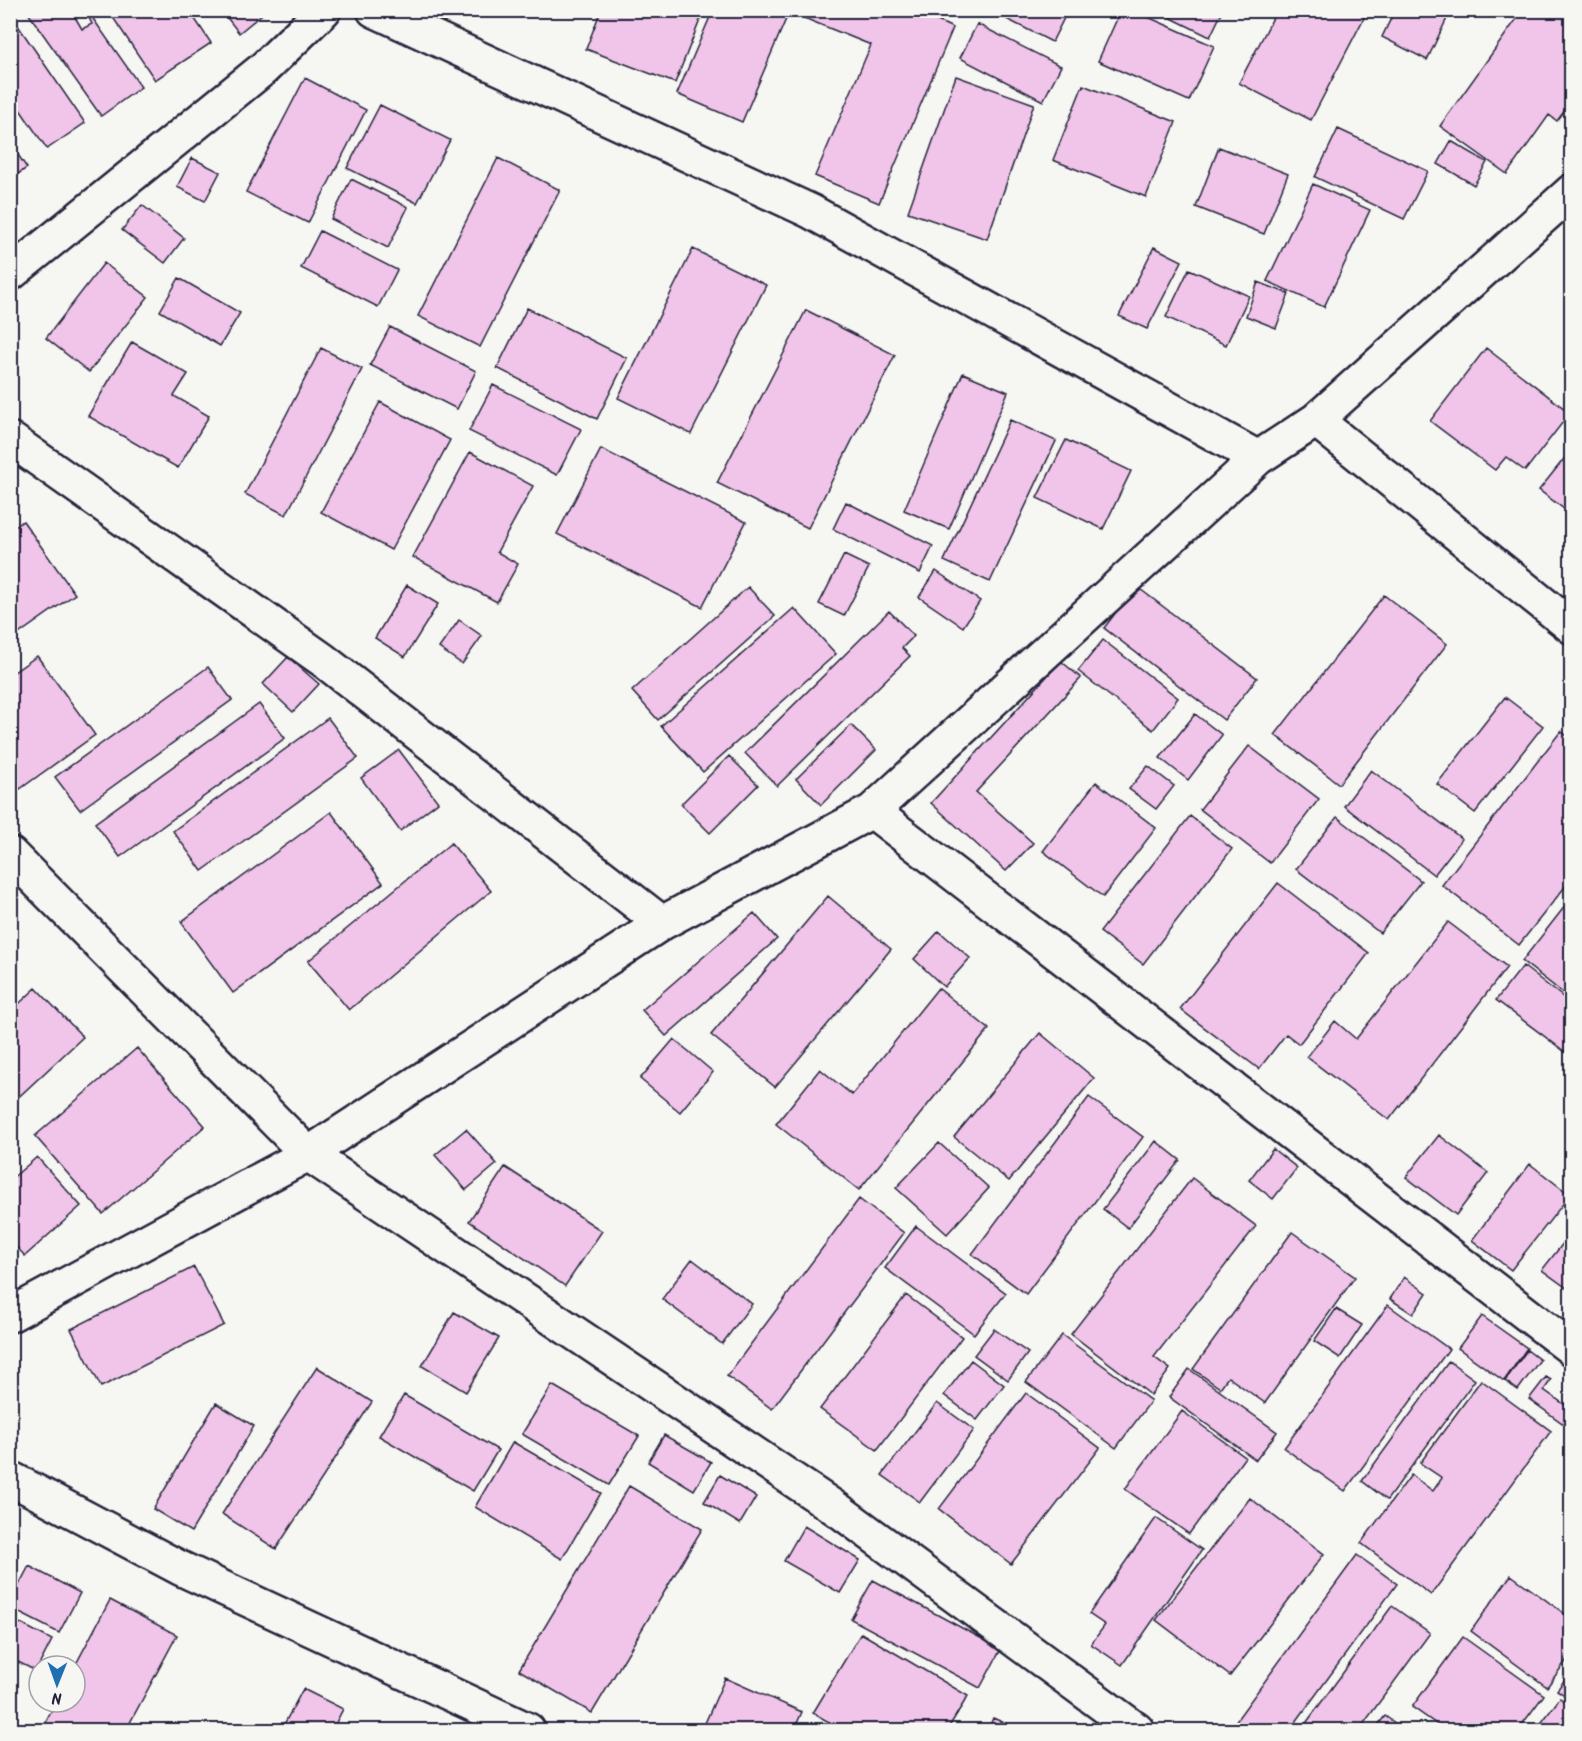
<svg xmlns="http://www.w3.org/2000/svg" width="1582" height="1741" font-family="Kalam,sans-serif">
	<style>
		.building { fill: #f1c4e9; stroke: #22223b; stroke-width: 1.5 }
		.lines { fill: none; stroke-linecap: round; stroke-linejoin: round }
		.minor-casing { stroke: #22223b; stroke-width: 38 }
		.minor { stroke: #f6f6f2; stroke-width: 33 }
	</style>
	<rect width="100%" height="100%" fill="#f6f6f2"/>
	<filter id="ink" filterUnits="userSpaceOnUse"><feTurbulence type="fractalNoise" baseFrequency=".0167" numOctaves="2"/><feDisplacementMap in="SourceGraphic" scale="12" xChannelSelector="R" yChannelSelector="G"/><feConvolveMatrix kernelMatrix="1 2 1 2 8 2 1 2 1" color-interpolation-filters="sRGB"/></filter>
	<g filter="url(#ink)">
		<path class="building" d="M 26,10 L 75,10 L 72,12 L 82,29 L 92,24 L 85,10 L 87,10 L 141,87 L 101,116 Z
			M 108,10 L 189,10 L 211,43 L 155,80 Z
			M 221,10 L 267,10 L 239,33 Z
			M 601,10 L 704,10 L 675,83 L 586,49 Z
			M 713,10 L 913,10 L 953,28 L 879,203 L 815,176 L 871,45 L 789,12 L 742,122 L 677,94 Z
			M 989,10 L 1068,10 L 1052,42 Z
			M 1121,10 L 1132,10 L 1214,46 L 1189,101 L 1098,61 Z
			M 1155,10 L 1223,10 L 1210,37 Z
			M 1277,10 L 1368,10 L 1311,120 L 1239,83 Z
			M 1395,10 L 1451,10 L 1427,60 L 1382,37 Z
			M 1523,10 L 1572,10 L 1572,101 L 1557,121 L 1549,115 L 1507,174 L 1440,126 Z
			M 10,14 L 85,123 L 47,149 L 10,95 Z
			M 977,24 L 1061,66 L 1043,101 L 960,58 Z
			M 956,76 L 1034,104 L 987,239 L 908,212 Z
			M 305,78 L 366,110 L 308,223 L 246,192 Z
			M 1083,85 L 1176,122 L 1146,197 L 1053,160 Z
			M 380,105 L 450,140 L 417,203 L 347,168 Z
			M 1338,129 L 1428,171 L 1404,219 L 1315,177 Z
			M 1451,141 L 1487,162 L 1474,185 L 1438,164 Z
			M 10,143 L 27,168 L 10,179 Z
			M 1219,147 L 1288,174 L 1264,234 L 1196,207 Z
			M 192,158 L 220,172 L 205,201 L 177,187 Z
			M 498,158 L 560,190 L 480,347 L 418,316 Z
			M 351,179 L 408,207 L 388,248 L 331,219 Z
			M 1313,184 L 1370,210 L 1324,307 L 1267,281 Z
			M 142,205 L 184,238 L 165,263 L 122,230 Z
			M 320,231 L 397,270 L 378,307 L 301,268 Z
			M 1154,247 L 1182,261 L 1147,329 L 1119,316 Z
			M 693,249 L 766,285 L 691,434 L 618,398 Z
			M 104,263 L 148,297 L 89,372 L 46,338 Z
			M 1189,269 L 1249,296 L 1226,345 L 1166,317 Z
			M 179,278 L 240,313 L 220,346 L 160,311 Z
			M 1258,282 L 1289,294 L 1276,328 L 1246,316 Z
			M 527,308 L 627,358 L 597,419 L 497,368 Z
			M 806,310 L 895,355 L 808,528 L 717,483 Z
			M 390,327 L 476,371 L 457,409 L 370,365 Z
			M 132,342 L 188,374 L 174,396 L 209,416 L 178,468 L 88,416 Z
			M 321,348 L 362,369 L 286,515 L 245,494 Z
			M 1486,348 L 1570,413 L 1525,471 L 1506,457 L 1495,470 L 1430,421 Z
			M 963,373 L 1008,392 L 949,529 L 904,510 Z
			M 493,385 L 581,429 L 557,475 L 469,431 Z
			M 380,402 L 450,440 L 391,550 L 321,512 Z
			M 1010,420 L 1056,441 L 990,582 L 944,561 Z
			M 1066,440 L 1131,471 L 1103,529 L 1037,498 Z
			M 601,449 L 746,522 L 702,607 L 557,534 Z
			M 1572,449 L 1572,515 L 1539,490 Z
			M 470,452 L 533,486 L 497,552 L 518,564 L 497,602 L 413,557 Z
			M 846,502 L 933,546 L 920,573 L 833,529 Z
			M 23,521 L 75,594 L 10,640 L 10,530 Z
			M 844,555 L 869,567 L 844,616 L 819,604 Z
			M 936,571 L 980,601 L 963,627 L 919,597 Z
			M 407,585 L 438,604 L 405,657 L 375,638 Z
			M 1136,586 L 1257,678 L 1224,720 L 1104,628 Z
			M 748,587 L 775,616 L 658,720 L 632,691 Z
			M 1384,595 L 1447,644 L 1339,784 L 1275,735 Z
			M 794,608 L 836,654 L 703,772 L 661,726 Z
			M 889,611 L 914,636 L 902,648 L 910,656 L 777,786 L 745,753 Z
			M 459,620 L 482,636 L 462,664 L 439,648 Z
			M 1103,640 L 1178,698 L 1153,730 L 1078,671 Z
			M 37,656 L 95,735 L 20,789 L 10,776 L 10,675 Z
			M 288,657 L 319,684 L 293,712 L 263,684 Z
			M 1061,661 L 1081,678 L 976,792 L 1033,843 L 1006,871 L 931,803 Z
			M 208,667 L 232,700 L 80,810 L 55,777 Z
			M 1505,697 L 1543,726 L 1475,813 L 1437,784 Z
			M 259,704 L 285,738 L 120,857 L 95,823 Z
			M 1195,714 L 1222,735 L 1188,780 L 1160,758 Z
			M 328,718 L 358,758 L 202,871 L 173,831 Z
			M 851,725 L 876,750 L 821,805 L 796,779 Z
			M 1561,731 L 1572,740 L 1572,878 L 1519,945 L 1442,885 Z
			M 1249,746 L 1319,799 L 1270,863 L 1200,809 Z
			M 399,750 L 438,802 L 400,831 L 361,778 Z
			M 729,756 L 758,785 L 710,833 L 681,804 Z
			M 1148,766 L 1174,786 L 1156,809 L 1129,789 Z
			M 1371,770 L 1462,839 L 1434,875 L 1344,806 Z
			M 1096,782 L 1156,828 L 1103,897 L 1043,851 Z
			M 331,812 L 383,883 L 233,993 L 181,922 Z
			M 1190,816 L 1232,849 L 1143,964 L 1100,932 Z
			M 1337,817 L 1421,881 L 1380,933 L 1296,869 Z
			M 451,843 L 491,891 L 349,1010 L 308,961 Z
			M 1278,883 L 1369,953 L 1299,1044 L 1286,1034 L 1259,1069 L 1180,1009 Z
			M 828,896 L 891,949 L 775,1087 L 711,1035 Z
			M 1569,901 L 1572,903 L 1572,1000 L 1522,961 Z
			M 754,913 L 777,939 L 666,1036 L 642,1010 Z
			M 1448,922 L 1507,967 L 1389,1120 L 1307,1057 L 1335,1021 L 1356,1039 Z
			M 939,931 L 970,958 L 944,987 L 914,959 Z
			M 1523,966 L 1572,1004 L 1572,1057 L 1496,1000 Z
			M 36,988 L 83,1037 L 10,1105 L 10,1012 Z
			M 938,988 L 989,1029 L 859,1190 L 776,1124 L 820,1069 L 852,1095 Z
			M 1040,1033 L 1094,1078 L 1009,1181 L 954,1137 Z
			M 674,1039 L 713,1072 L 680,1112 L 640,1079 Z
			M 137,1048 L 205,1126 L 103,1214 L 35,1136 Z
			M 1089,1097 L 1143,1137 L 1026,1294 L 972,1254 Z
			M 466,1129 L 497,1164 L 466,1190 L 435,1155 Z
			M 1439,1135 L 1488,1173 L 1456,1215 L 1406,1177 Z
			M 1156,1141 L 1180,1160 L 1128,1228 L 1103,1209 Z
			M 939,1143 L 989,1188 L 947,1234 L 896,1188 Z
			M 1273,1149 L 1297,1168 L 1273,1199 L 1249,1180 Z
			M 37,1157 L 81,1206 L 25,1256 L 10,1240 L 10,1180 Z
			M 1530,1164 L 1570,1195 L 1511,1270 L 1472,1240 Z
			M 505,1167 L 602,1231 L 565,1286 L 469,1221 Z
			M 1192,1178 L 1256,1226 L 1154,1357 L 1170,1369 L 1151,1395 L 1071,1334 Z
			M 859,1199 L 904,1233 L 772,1409 L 727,1376 Z
			M 916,1226 L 1006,1293 L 974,1334 L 885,1268 Z
			M 1292,1232 L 1355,1277 L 1265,1403 L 1228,1377 L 1220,1388 L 1193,1369 Z
			M 1572,1232 L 1572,1290 L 1571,1291 L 1542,1270 Z
			M 692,1259 L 752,1304 L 722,1344 L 662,1299 Z
			M 194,1267 L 224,1325 L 101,1387 L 71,1329 Z
			M 1404,1277 L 1427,1293 L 1413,1314 L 1390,1299 Z
			M 906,1295 L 962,1337 L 877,1450 L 820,1409 Z
			M 1388,1305 L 1449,1349 L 1345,1491 L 1284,1448 Z
			M 1336,1309 L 1362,1325 L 1340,1358 L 1314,1341 Z
			M 454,1312 L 499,1338 L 466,1392 L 422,1366 Z
			M 1482,1316 L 1527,1348 L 1504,1381 L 1458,1348 Z
			M 994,1329 L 1028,1353 L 1008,1380 L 974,1355 Z
			M 1062,1335 L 1151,1401 L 1116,1448 L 1026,1382 Z
			M 1527,1350 L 1540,1360 L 1518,1390 L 1505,1381 Z
			M 971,1360 L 1004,1385 L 977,1420 L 944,1395 Z
			M 1449,1361 L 1475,1380 L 1387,1500 L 1362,1481 Z
			M 317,1367 L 372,1402 L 276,1549 L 222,1514 Z
			M 1189,1369 L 1277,1432 L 1256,1460 L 1169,1397 Z
			M 1546,1377 L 1551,1380 L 1544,1390 L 1572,1410 L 1572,1430 L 1529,1399 Z
			M 1481,1380 L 1551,1431 L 1431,1595 L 1361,1543 L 1411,1475 L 1433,1491 L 1442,1478 L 1420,1463 Z
			M 552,1385 L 639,1436 L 609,1485 L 522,1434 Z
			M 1026,1393 L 1100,1448 L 1011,1564 L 939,1509 Z
			M 404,1395 L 498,1450 L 473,1491 L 379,1436 Z
			M 216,1403 L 254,1426 L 191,1532 L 153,1509 Z
			M 937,1403 L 974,1430 L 920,1502 L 882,1475 Z
			M 1182,1411 L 1245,1457 L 1189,1534 L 1125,1489 Z
			M 664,1435 L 711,1462 L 694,1490 L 648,1462 Z
			M 513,1442 L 601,1493 L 562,1559 L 475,1507 Z
			M 720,1475 L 756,1497 L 740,1524 L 704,1502 Z
			M 629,1486 L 702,1529 L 592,1713 L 519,1670 Z
			M 1250,1498 L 1324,1554 L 1230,1676 L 1156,1620 Z
			M 1156,1518 L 1202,1550 L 1122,1665 L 1091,1644 L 1105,1625 L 1089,1614 Z
			M 804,1526 L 860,1560 L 840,1593 L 784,1561 Z
			M 1357,1555 L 1397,1584 L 1290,1730 L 1246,1730 L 1235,1722 Z
			M 29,1566 L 80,1593 L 59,1633 L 10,1608 L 10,1602 Z
			M 1511,1575 L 1572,1619 L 1572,1653 L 1547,1687 L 1471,1631 Z
			M 873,1580 L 1001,1649 L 980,1688 L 851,1619 Z
			M 110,1600 L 177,1635 L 126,1730 L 41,1730 L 56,1702 L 75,1702 L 75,1666 Z
			M 1392,1606 L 1430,1633 L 1359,1730 L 1301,1730 Z
			M 10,1618 L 52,1640 L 36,1671 L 10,1658 Z
			M 861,1633 L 968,1696 L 947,1730 L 843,1730 L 813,1713 Z
			M 1463,1637 L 1544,1695 L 1518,1730 L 1445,1730 L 1412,1707 Z
			M 1572,1670 L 1572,1700 L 1557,1690 Z
			M 725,1678 L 802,1712 L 794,1730 L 702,1730 Z
			M 303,1689 L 343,1709 L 332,1730 L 281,1730 Z
			M 1560,1698 L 1572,1706 L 1572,1730 L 1536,1730 Z
			M 1385,1716 L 1405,1730 L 1374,1730 Z
			M 993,1718 L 1021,1730 L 988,1730 Z"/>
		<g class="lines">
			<defs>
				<path id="minor" d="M 374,10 L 810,211 L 1258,458
					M 10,274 L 263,69 L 324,10
					M 1316,420 L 1572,627
					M 10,439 L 323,660 L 662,923
					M 872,811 L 1572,1349
					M 10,854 L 308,1154 L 841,1512 L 1137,1730
					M 10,1315 L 308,1154 L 662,923 L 872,811 L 1258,458 L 1316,420 L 1572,191
					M 10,1478 L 180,1568 L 528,1730"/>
			</defs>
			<use href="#minor" class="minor-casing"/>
			<use href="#minor" class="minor"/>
		</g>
	</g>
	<rect width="1582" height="1741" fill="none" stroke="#f6f6f2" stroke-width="36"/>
	<rect x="18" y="18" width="1546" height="1705" fill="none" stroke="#22223b" stroke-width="2" filter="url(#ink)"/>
	<g transform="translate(57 1684) rotate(181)"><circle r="28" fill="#f6f6f2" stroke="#a1a1a9" stroke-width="1.5"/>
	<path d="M0-4.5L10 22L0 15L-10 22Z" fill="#1f6fb2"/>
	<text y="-9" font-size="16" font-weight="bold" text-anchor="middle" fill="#22223b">N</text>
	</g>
</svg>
